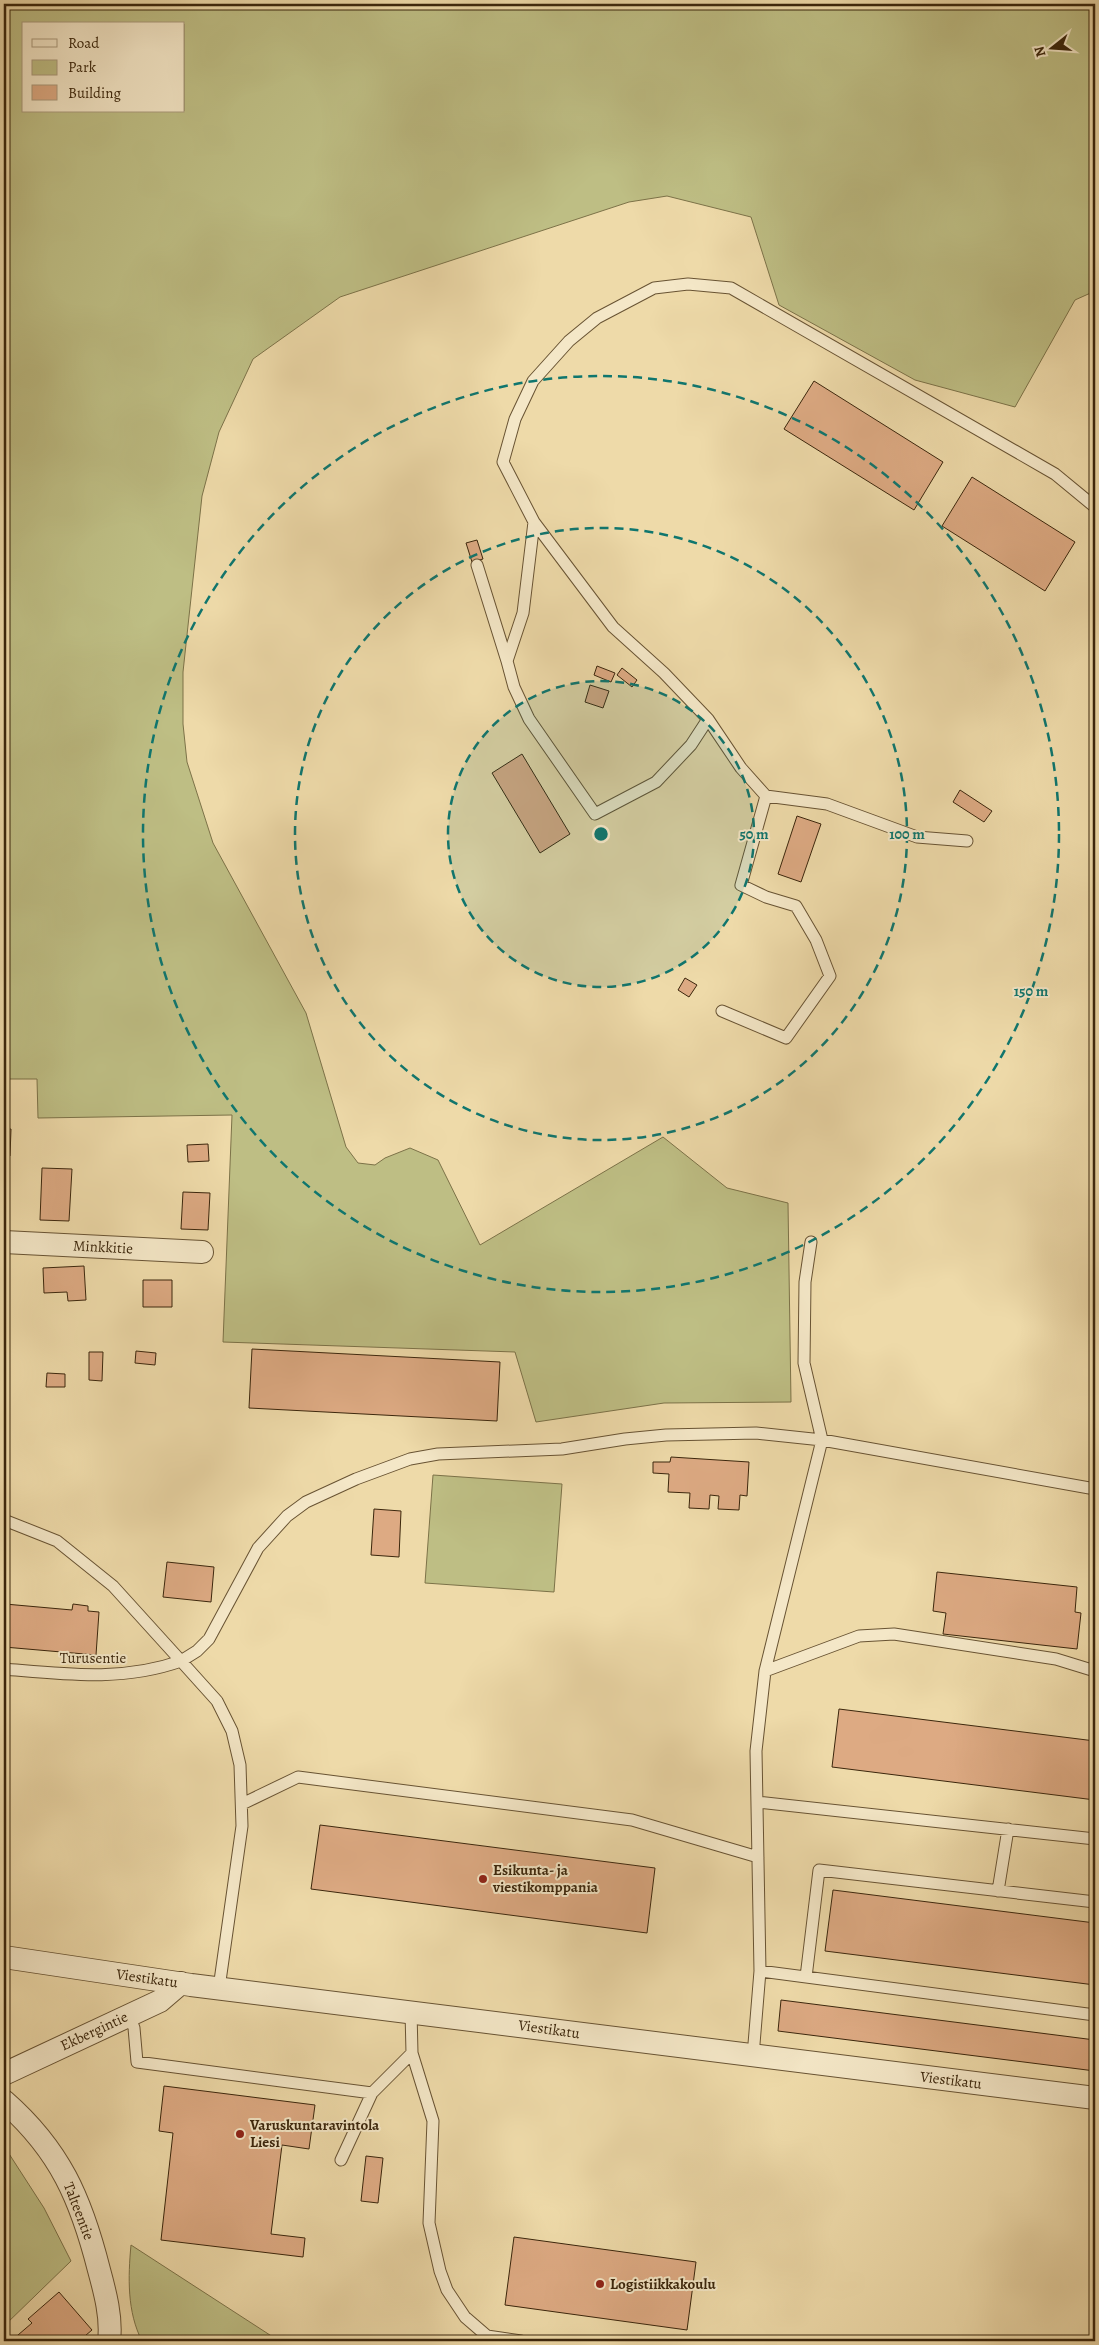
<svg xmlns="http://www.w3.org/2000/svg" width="1099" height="2345" font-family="Alegreya,serif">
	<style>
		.green { fill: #bebe84; stroke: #7c7248; fill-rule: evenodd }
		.building { fill: #ddaa83; stroke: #3b260c }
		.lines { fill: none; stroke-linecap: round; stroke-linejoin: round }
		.service-casing { stroke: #685333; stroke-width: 13 }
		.minor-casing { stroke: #685333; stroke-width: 24 }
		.service { stroke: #f4e7c7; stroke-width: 11 }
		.minor { stroke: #f4e7c7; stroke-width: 22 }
		.ring { fill: none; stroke: #0f766e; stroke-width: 2.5; stroke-dasharray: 9 6 }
		.poi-dot { fill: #8f2418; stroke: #f4e7c7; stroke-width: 2 }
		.labels { text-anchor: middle; stroke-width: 4; stroke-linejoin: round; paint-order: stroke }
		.street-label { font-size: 15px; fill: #3b260c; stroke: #f4e7c7 }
		.poi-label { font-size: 15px; font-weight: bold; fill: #3b260c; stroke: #f4e7c7; text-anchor: start }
		.centre { fill: #0f766e; stroke: #f4e7c7; stroke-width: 2.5 }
		.ring-label { font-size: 15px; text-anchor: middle; font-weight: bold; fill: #0f766e; stroke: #f4e7c7; stroke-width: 4; stroke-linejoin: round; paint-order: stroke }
	</style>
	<rect width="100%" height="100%" fill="#eedaa9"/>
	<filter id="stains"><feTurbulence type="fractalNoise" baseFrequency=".004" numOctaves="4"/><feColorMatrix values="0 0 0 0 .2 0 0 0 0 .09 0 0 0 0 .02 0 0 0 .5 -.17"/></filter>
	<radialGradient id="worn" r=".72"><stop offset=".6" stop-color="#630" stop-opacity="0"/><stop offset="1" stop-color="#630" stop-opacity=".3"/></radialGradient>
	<path class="green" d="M 4,4 L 1095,4 L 1095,291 L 1075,300 L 1015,407 L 915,380 L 779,305 L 751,217 L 667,196 L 629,202 L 340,297 L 253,359 L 219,432 L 202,496 L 183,672 L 183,724 L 187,762 L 213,843 L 306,1013 L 346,1147 L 358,1163 L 375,1165 L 385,1158 L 410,1148 L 438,1160 L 480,1245 L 663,1137 L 727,1188 L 788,1203 L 791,1402 L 664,1403 L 536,1422 L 515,1352 L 223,1342 L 232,1115 L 38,1118 L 37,1079 L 4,1079 ZM 24,24 L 184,24 L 184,111 L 24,111 Z
		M 433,1475 L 562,1484 L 554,1592 L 425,1583 Z
		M 4,2146 L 44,2208 L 71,2261 L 4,2326 Z
		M 131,2245 L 273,2337 L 278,2341 L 142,2341 C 127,2312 128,2277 131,2245 Z"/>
	<path class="building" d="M 814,381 L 943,462 L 914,510 L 784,429 Z
		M 972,477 L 1075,542 L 1045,591 L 942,526 Z
		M 477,540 L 483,559 L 472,562 L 466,543 Z
		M 597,666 L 615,673 L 611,682 L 594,675 Z
		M 622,668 L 637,680 L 632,687 L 617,675 Z
		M 590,685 L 609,691 L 603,708 L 585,702 Z
		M 522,754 L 570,834 L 540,853 L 492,773 Z
		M 960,790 L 992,811 L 984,822 L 953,802 Z
		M 797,816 L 821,824 L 801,882 L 778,874 Z
		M 685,978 L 697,985 L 689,997 L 678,990 Z
		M 4,1129 L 11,1129 L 10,1156 L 4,1156 Z
		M 208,1144 L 209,1161 L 188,1162 L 187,1145 Z
		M 42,1168 L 72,1169 L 69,1221 L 40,1220 Z
		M 183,1192 L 210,1193 L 208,1230 L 181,1229 Z
		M 84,1266 L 86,1300 L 68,1301 L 67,1292 L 44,1293 L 43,1268 Z
		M 143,1280 L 172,1280 L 172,1307 L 143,1307 Z
		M 252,1349 L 500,1362 L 497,1421 L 249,1408 Z
		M 136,1351 L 156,1353 L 155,1365 L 135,1363 Z
		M 89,1352 L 103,1352 L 102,1381 L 89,1380 Z
		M 47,1373 L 65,1374 L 65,1387 L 46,1387 Z
		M 671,1457 L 749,1462 L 747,1496 L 740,1495 L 739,1510 L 718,1509 L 719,1496 L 710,1495 L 709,1509 L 689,1508 L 690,1493 L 668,1492 L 669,1474 L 653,1473 L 653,1462 L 670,1462 Z
		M 374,1509 L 401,1511 L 399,1557 L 371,1555 Z
		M 167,1562 L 214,1567 L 211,1602 L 163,1597 Z
		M 937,1572 L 1077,1587 L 1075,1612 L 1081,1613 L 1077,1649 L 943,1634 L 946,1613 L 933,1611 Z
		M 4,1595 L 5,1604 L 72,1610 L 73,1604 L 88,1606 L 88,1611 L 99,1612 L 96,1655 L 4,1647 Z
		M 839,1709 L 1095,1741 L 1095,1800 L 832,1767 Z
		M 320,1825 L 655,1868 L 647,1933 L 311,1889 Z
		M 833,1890 L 1095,1923 L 1095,1985 L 825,1951 Z
		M 781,2000 L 1095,2040 L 1095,2071 L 778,2031 Z
		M 164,2086 L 315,2105 L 309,2149 L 282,2145 L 271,2234 L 305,2238 L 303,2257 L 161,2240 L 173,2133 L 159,2131 Z
		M 366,2156 L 383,2158 L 378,2203 L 361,2201 Z
		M 514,2237 L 696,2262 L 687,2330 L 505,2305 Z
		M 59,2292 L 92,2330 L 79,2341 L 11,2341 L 32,2323 L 28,2319 Z"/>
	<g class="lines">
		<defs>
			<path id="service" d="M 534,522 L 523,613 L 507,661 L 514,687 L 529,719 L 595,814 L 656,782 L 691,745 L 708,719
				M 477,565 L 507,661
				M 766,796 L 827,804 L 917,837 L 967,841
				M 722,1011 L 786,1038 L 830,976 L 816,940 L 796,906 L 766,897 L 741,885 L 766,796 L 741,768 L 708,719 L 664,673 L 613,627 L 534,522 L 503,462 L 515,419 L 533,381 L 569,341 L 597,318 L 654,288 L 688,284 L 731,288 L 1055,474 L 1095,507
				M 4,1520 L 57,1541 L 113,1586 L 181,1661 C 122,1682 64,1674 4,1669
				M 765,1671 L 859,1636 L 894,1634 L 1056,1659 L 1095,1671
				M 757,1802 L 1095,1839
				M 242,1804 L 298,1777 L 632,1820 L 758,1857
				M 998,1891 L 1008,1829
				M 760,1971 L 1095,2015
				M 806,1977 L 819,1870 L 1095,1902
				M 219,1988 L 242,1826 L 240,1765 L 232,1731 L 217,1701 L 181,1661 L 197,1651 L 209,1639 L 258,1548 L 287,1516 L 306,1502 L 356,1479 L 410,1459 L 438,1454 L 562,1449 L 625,1439 L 666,1435 L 756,1433 L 822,1440 L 1095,1489
				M 411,2011 L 412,2053 L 433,2121 L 429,2223 L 440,2271 L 447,2290 L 465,2317 L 487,2336 L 521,2341
				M 129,2015 L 134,2028 L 137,2062 L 372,2093
				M 753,2056 L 760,1971 L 756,1751 L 765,1671 L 822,1440 L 804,1363 L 805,1282 L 811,1242
				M 341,2160 L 372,2093 L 412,2053"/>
			<path id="minor" d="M 4,1242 L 202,1252
				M 4,1957 L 191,1985 L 1095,2098
				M 4,2074 L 160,2001 L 181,1983
				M 4,2101 C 60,2150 81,2199 99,2270 C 105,2292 112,2318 109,2341"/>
		</defs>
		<use href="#service" class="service-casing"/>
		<use href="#minor" class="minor-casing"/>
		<use href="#service" class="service"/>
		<use href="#minor" class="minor"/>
	</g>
	<circle cx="601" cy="834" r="153" fill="#0f766e" fill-opacity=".12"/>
	<g class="ring">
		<circle cx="601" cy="834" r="153"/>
		<circle cx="601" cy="834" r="306"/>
		<circle cx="601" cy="834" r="458"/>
	</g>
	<g class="poi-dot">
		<circle cx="483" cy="1879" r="5"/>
		<circle cx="240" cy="2134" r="5"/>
		<circle cx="600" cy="2284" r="5"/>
	</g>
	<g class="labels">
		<g class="street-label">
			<text transform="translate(103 1247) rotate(3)" y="5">Minkkitie</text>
			<text x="93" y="1663">Turusentie</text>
			<text transform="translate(147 1978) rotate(8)" y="5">Viestikatu</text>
			<text transform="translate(549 2029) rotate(8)" y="5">Viestikatu</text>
			<text transform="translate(94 2031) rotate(-25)" y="5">Ekbergintie</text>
			<text transform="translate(951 2080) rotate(7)" y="5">Viestikatu</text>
			<text transform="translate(79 2211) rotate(69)" y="5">Talteentie</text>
		</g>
		<g class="poi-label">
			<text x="493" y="1875">Esikunta- ja<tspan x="493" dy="17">viestikomppania</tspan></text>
			<text x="250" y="2130">Varuskuntaravintola<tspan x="250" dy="17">Liesi</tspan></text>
			<text x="610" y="2289">Logistiikkakoulu</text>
		</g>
	</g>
	<circle cx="601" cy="834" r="8" class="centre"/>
	<g class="ring-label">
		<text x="754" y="839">50 m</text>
		<text x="907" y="839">100 m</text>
		<text x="1031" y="996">150 m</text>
	</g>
	<rect width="1099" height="2345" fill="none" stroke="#eedaa9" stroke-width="20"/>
	<rect x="5" y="5" width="1089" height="2335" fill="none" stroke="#3b260c" stroke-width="2.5"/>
	<rect x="10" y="10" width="1079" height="2325" fill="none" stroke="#3b260c"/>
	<rect x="22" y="22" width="162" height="90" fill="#f4e7c7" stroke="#aa9a7c"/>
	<rect x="32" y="39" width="25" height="8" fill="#f4e7c7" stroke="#aa9a7c"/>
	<text x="68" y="48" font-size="15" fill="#3b260c">Road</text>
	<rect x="32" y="60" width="25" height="15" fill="#bebe84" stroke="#aa9a7c"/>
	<text x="68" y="72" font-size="15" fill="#3b260c">Park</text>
	<rect x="32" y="85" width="25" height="15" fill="#ddaa83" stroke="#aa9a7c"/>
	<text x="68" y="98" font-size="15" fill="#3b260c">Building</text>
	<g transform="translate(1052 48) rotate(253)" stroke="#f4e7c7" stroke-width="4" paint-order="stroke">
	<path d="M0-4L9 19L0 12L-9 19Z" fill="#3b260c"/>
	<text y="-8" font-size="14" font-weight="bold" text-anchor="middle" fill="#3b260c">N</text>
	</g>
	<rect width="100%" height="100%" filter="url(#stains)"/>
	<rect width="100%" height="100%" fill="url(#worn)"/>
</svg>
